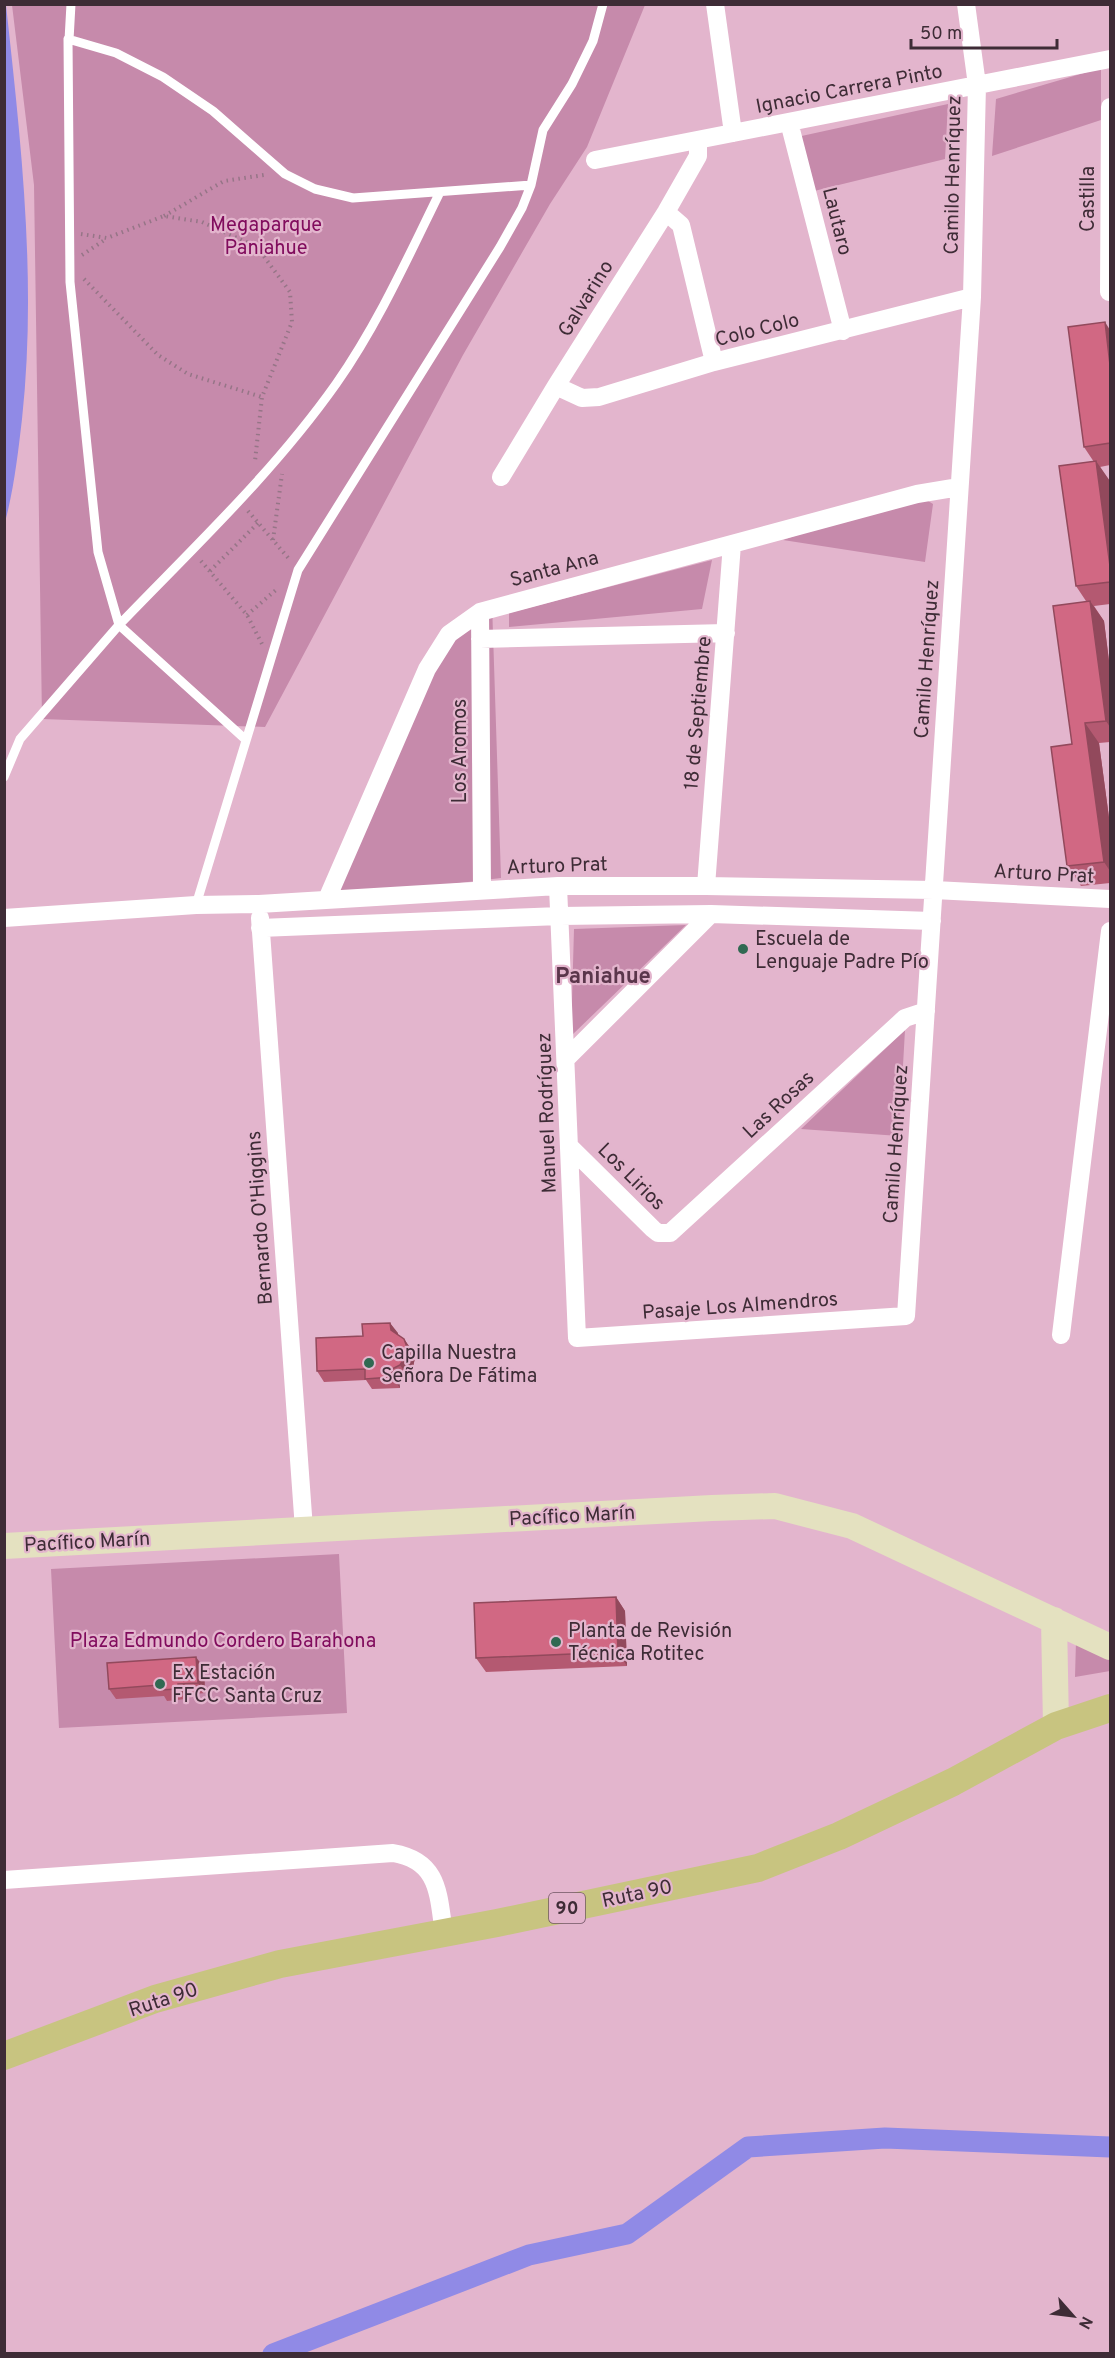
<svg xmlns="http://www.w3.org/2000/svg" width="1115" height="2358" font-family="Overpass,sans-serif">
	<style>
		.green { fill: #c68aab }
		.water { fill: #908ae6 }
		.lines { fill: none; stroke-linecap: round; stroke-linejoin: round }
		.canal { stroke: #908ae6; stroke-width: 21 }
		.path { stroke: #967587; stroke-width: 4; stroke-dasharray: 1.5 4.5; stroke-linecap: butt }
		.lane { stroke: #fff; stroke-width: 9 }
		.street { stroke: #fff; stroke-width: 18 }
		.secondary { stroke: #e4e1c0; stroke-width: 26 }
		.primary { stroke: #c8c480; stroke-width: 28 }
		.wall { fill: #b45971 }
		.shaded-wall { fill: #92495c }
		.building { fill: #d16883; stroke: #92495c; stroke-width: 1.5 }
		.poi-dot { fill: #306952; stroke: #e3b5cd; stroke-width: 2 }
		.labels { text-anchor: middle; stroke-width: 4.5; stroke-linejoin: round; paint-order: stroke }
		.shield { fill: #e3b5cd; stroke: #705563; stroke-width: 1.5 }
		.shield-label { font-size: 18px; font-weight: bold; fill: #3e2c36 }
		.street-label { font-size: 20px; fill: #3e2c36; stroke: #e3b5cd }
		.park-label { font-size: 20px; fill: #810c5d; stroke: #e3b5cd }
		.poi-label { font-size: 20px; fill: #3e2c36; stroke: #e3b5cd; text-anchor: start }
		.quarter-label { font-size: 22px; font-weight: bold; fill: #5b364b; stroke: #e3b5cd }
	</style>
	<rect width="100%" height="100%" fill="#e3b5cd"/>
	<path class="green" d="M 12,5 L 645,5 L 587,147 L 550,204 L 463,355 L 265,727 L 42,719 L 34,185 Z
		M 1101,68 L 1101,120 L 992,156 L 996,99 Z
		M 948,104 L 945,159 L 810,192 L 797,137 Z
		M 917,494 L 933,504 L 925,562 L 783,540 Z
		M 712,560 L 702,609 L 509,627 L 509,613 Z
		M 492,603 L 501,878 L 327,899 L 427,669 Z
		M 686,925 L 571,1036 L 574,929 Z
		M 905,1030 L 899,1136 L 801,1129 Z
		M 339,1554 L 347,1713 L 59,1728 L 51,1569 Z
		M 1076,1641 L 1110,1657 L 1110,1671 L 1075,1677 Z"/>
	<path class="water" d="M 6,5 C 21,142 37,281 22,419 C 18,453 14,489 5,522 Z"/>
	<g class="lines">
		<path class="canal" d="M 273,2354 L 529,2255 L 627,2234 L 748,2147 L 885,2138 L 1110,2147"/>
		<path class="path" d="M 164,216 L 224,181 L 264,175
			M 81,234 L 107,238 L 164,216 L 202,222 L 257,247 L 290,292 L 292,322 L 262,397 L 255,461
			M 82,255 L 106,239
			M 84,279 L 158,355 L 188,374 L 262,397
			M 248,511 L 290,560
			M 273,540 L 282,474
			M 201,561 L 247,615 L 262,644
			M 210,571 L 258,523
			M 247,615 L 277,589"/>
		<path class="lane" d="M 69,40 L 71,4
			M 531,185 L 543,130 L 572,84 L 593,41 L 603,4
			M 4,777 L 20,739 L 119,625 L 246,740
			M 196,905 L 298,570 L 500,247 L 522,208 L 531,185 L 353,198 L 315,189 L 285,174 L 213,111 L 163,77 L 116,53 L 68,39 L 70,282 L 98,552 L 119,625 C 194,547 273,473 336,384 C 378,324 408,257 440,192"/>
		<path class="street" d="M 715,4 L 733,133
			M 789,122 L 843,331
			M 595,160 L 1110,59
			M 666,212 L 681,225 L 714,362
			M 1109,292 L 1110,107
			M 556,386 L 582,398 L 599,397 L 714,362 L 972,297
			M 501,477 L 556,386 L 666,212 L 698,156 L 698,140
			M 480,612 L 482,890
			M 480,639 L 726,633
			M 558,886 L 577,1338 L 906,1316 L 972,297 L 977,85 L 966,4
			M 706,886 L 732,544
			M 327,899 L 427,669 L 449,634 L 480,612 L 917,494 L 959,487
			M 4,918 L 196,905 L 259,904 L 558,886 L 706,886 L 934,890 L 1110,899
			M 260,918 L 304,1529
			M 260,928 L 560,916 L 711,914 L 932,921
			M 567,1058 L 711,914
			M 570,1147 L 653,1229 L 658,1233 L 670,1233 L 905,1018 L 926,1011
			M 1061,1335 L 1110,931
			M 4,1880 L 393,1853 C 440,1861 438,1895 444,1933"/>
		<path class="secondary" d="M 4,1546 L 712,1508 L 775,1506 L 852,1526 L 1110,1647
			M 1054,1620 L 1056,1726"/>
		<path class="primary" d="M 4,2056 L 155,1999 L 280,1964 L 497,1923 L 758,1868 L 839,1836 L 953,1782 L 1056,1726 L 1110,1708"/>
	</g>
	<path class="wall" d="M 1110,330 L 1110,465 L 1100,467 L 1110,483 L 1110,604 L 1094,606 L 1104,621 L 1110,669 L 1110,742 L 1099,743 L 1110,825 L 1110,883 L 1081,886 L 1067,866 L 1072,744 L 1086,601 L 1076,586 L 1094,462 L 1084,447 Z
		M 390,1323 L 398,1335 L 404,1339 L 411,1349 L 415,1358 L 413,1367 L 407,1375 L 399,1380 L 400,1388 L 372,1389 L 366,1380 L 324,1382 L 317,1371 L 363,1336 Z
		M 616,1597 L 625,1611 L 627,1666 L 486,1672 L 476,1658 Z
		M 204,1668 L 205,1693 L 186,1695 L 186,1699 L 167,1701 L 164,1696 L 116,1699 L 109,1689 Z"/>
	<path class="shaded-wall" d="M 1105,322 L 1110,330 L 1110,365 Z
		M 1096,461 L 1110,481 L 1110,566 Z
		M 1090,601 L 1104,621 L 1110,669 L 1110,727 L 1106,721 Z
		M 1085,723 L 1099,743 L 1110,825 L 1110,871 L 1104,862 Z
		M 390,1323 L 398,1333 L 398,1341 L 391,1330 Z
		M 404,1339 L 411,1349 L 415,1358 L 413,1367 L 407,1375 L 400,1365 Z
		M 392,1369 L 399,1380 L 400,1388 L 392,1377 Z
		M 616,1597 L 625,1611 L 627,1666 L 618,1652 Z
		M 196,1657 L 204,1668 L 205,1693 L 198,1683 Z
		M 178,1684 L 186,1695 L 186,1699 L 178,1689 Z"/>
	<path class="building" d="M 1105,322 L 1110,365 L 1110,443 L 1084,447 L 1068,327 Z
		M 1096,461 L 1110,566 L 1110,582 L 1076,586 L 1059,466 Z
		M 1090,601 L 1106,721 L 1085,723 L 1104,862 L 1067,866 L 1051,747 L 1072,744 L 1053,606 Z
		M 390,1323 L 391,1330 L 404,1339 L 407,1347 L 405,1357 L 400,1365 L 392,1369 L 392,1377 L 365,1379 L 365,1369 L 317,1371 L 316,1338 L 363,1336 L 362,1324 Z
		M 616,1597 L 618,1652 L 476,1658 L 474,1603 Z
		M 196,1657 L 198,1683 L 178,1684 L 178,1689 L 159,1690 L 159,1685 L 109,1689 L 107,1663 Z"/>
	<g class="poi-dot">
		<circle cx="743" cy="949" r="6"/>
		<circle cx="369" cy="1363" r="6"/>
		<circle cx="556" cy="1642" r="6"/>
		<circle cx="160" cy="1684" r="6"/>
	</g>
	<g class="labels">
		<rect class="shield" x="549" y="1893" width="36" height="30" rx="4.5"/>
		<g class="shield-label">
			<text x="567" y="1914">90</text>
		</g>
		<g class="street-label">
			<text transform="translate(849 88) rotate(-11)" y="7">Ignacio Carrera Pinto</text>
			<text transform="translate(952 175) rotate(-89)" y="7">Camilo Henríquez</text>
			<text transform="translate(1087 199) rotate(-90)" y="7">Castilla</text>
			<text transform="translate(838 221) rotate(76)" y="7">Lautaro</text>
			<text transform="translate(585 298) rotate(-58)" y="7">Galvarino</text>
			<text transform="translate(757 329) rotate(-14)" y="7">Colo Colo</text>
			<text transform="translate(554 568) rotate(-15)" y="7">Santa Ana</text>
			<text transform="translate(926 659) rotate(-86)" y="7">Camilo Henríquez</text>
			<text transform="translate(697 713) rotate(-85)" y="7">18 de Septiembre</text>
			<text transform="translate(459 751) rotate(-90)" y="7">Los Aromos</text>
			<text transform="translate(557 865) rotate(-2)" y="7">Arturo Prat</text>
			<text transform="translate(1044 873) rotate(3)" y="7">Arturo Prat</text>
			<text transform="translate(778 1104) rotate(-43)" y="7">Las Rosas</text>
			<text transform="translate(546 1113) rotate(-92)" y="7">Manuel Rodríguez</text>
			<text transform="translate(895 1144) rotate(-86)" y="7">Camilo Henríquez</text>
			<text transform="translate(632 1176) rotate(45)" y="7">Los Lirios</text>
			<text transform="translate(259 1218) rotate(-94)" y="7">Bernardo O'Higgins</text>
			<text transform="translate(740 1305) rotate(-4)" y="7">Pasaje Los Almendros</text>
			<text transform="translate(572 1515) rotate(-3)" y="7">Pacífico Marín</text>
			<text transform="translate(87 1541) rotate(-3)" y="7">Pacífico Marín</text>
			<text transform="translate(637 1893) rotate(-12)" y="7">Ruta 90</text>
			<text transform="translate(163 1999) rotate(-18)" y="7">Ruta 90</text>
		</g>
		<g class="park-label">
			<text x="266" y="231">Megaparque<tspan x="266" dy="23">Paniahue</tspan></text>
			<text x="223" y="1647">Plaza Edmundo Cordero Barahona</text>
		</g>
		<g class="poi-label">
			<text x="755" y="945">Escuela de<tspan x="755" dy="23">Lenguaje Padre Pío</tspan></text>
			<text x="381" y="1359">Capilla Nuestra<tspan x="381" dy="23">Señora De Fátima</tspan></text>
			<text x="568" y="1637">Planta de Revisión<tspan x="568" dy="23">Técnica Rotitec</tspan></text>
			<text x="172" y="1679">Ex Estación<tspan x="172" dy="23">FFCC Santa Cruz</tspan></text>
		</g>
		<g class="quarter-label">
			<text x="603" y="983">Paniahue</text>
		</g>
	</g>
	<rect width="1115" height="2358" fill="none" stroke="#3e2c36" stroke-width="12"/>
	<g transform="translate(1073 2316) rotate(118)" stroke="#e3b5cd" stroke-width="4.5" paint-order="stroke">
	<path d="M0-4.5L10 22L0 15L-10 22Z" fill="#3e2c36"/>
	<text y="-9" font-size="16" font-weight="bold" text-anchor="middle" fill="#3e2c36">N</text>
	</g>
	<path d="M911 39v9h146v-9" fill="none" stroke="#3e2c36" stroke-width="3"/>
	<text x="920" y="39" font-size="18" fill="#3e2c36" stroke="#e3b5cd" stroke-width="4.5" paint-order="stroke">50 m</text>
</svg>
